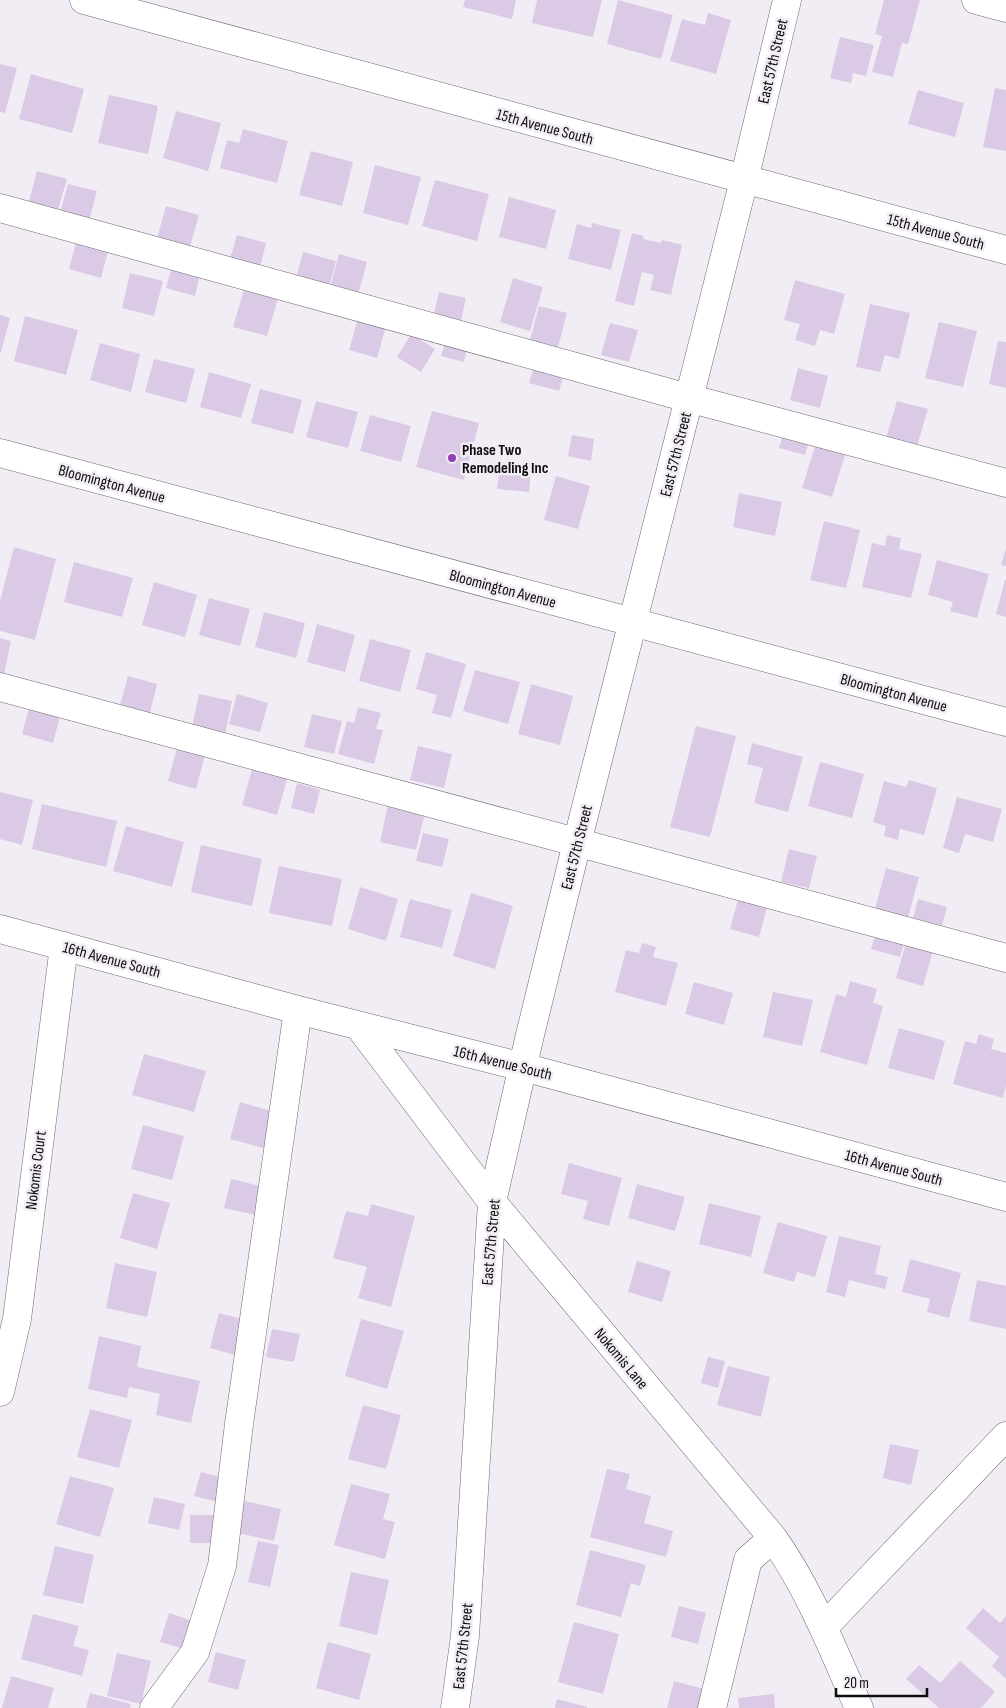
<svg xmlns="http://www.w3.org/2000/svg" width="1006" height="1708" font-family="'Sofia Sans Condensed',sans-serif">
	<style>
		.building { fill: #dacae5 }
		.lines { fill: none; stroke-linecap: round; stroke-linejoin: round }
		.minor-casing { stroke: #6d6970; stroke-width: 29 }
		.minor { stroke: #fff; stroke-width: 28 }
		.poi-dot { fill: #9040b0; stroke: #f2edf5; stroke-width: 2 }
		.labels { text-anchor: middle; stroke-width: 5; stroke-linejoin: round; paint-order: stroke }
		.street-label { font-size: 16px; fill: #0e0c0f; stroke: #f2edf5 }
		.poi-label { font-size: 16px; font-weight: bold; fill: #0e0c0f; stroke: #f2edf5; text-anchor: start }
	</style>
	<rect width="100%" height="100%" fill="#f2edf5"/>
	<path class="building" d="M 465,0 L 516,0 L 512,19 L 463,7 Z
		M 537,0 L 602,0 L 593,37 L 532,23 Z
		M 618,0 L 673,15 L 661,59 L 607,44 Z
		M 884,0 L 920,0 L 908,44 L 902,43 L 893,77 L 872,72 L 882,36 L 875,34 Z
		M 708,13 L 731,20 L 716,74 L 670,61 L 682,19 L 705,25 Z
		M 840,37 L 874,45 L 866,76 L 853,73 L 851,83 L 830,78 Z
		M 0,64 L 17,68 L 5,113 L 0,112 Z
		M 31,74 L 84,89 L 72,133 L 19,119 Z
		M 995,88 L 1006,90 L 1006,151 L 983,147 Z
		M 918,90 L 964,103 L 955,137 L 908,124 Z
		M 109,95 L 158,106 L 148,154 L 98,143 Z
		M 176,111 L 221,123 L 208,171 L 163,158 Z
		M 243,129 L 288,141 L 277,183 L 220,168 L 227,140 L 239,143 Z
		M 311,151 L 353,162 L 342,206 L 299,195 Z
		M 375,165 L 421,177 L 408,225 L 363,213 Z
		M 37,171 L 67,179 L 57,213 L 28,205 Z
		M 435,180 L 489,194 L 477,241 L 422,226 Z
		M 68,184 L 97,191 L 89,221 L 60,213 Z
		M 509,197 L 556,210 L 546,249 L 499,237 Z
		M 166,206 L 199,215 L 189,250 L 156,242 Z
		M 592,223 L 621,230 L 611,270 L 568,259 L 577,224 L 591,228 Z
		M 632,233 L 644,236 L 643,239 L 661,243 L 662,240 L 682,245 L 671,295 L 650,290 L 654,275 L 642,272 L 634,306 L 615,301 Z
		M 237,235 L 266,243 L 260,268 L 230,259 Z
		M 77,239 L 109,248 L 101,278 L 69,269 Z
		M 303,252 L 336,261 L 329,287 L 296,278 Z
		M 339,254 L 367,262 L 358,295 L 330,288 Z
		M 172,266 L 200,274 L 195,296 L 166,288 Z
		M 130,273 L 163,281 L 154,316 L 122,308 Z
		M 513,278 L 543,287 L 530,331 L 500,322 Z
		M 795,280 L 845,294 L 834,334 L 820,330 L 815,346 L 795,340 L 800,324 L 784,320 Z
		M 245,286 L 279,295 L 267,336 L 233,327 Z
		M 439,292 L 466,298 L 461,321 L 434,314 Z
		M 870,304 L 910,313 L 899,359 L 885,355 L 880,372 L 856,367 Z
		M 539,306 L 567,313 L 558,347 L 530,340 Z
		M 0,315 L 10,318 L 1,352 L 0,352 Z
		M 359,315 L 387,323 L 377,358 L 349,350 Z
		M 25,316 L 78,330 L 66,375 L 14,361 Z
		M 939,322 L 977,331 L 963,387 L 925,378 Z
		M 610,323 L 638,330 L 629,362 L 601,355 Z
		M 411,334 L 435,349 L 421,372 L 397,357 Z
		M 446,339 L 468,345 L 464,362 L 441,356 Z
		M 998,341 L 1006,342 L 1006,388 L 989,384 Z
		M 100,343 L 140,354 L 131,392 L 90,380 Z
		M 154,359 L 195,369 L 186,403 L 145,392 Z
		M 535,363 L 565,371 L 559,391 L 529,383 Z
		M 798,368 L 828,376 L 820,408 L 790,400 Z
		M 209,372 L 251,384 L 241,418 L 200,407 Z
		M 260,389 L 302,400 L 293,434 L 251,423 Z
		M 316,401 L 358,412 L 348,448 L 306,437 Z
		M 897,401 L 928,409 L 917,446 L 886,438 Z
		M 432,411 L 479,423 L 464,480 L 416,467 Z
		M 370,415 L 411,426 L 401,462 L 360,451 Z
		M 784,431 L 810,438 L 805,455 L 779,448 Z
		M 572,435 L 594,439 L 591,461 L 568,456 Z
		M 816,443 L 846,452 L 832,497 L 802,488 Z
		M 500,468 L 531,471 L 529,492 L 497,489 Z
		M 556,476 L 590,486 L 578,529 L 544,520 Z
		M 739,493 L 782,502 L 775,536 L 733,527 Z
		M 824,521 L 860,530 L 846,588 L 810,580 Z
		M 887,535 L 901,538 L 899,549 L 922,554 L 911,598 L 862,587 L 872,543 L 885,546 Z
		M 14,547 L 56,559 L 35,640 L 0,631 L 0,601 Z
		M 1006,548 L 1006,566 L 1001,565 Z
		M 937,560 L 989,574 L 977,618 L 950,611 L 953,602 L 928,595 Z
		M 74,562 L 133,578 L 122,617 L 64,602 Z
		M 1005,580 L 1006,580 L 1006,617 L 996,614 Z
		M 154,582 L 197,595 L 185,637 L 142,625 Z
		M 209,598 L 250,609 L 240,646 L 199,635 Z
		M 264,612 L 305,623 L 296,658 L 255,647 Z
		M 317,624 L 355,635 L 345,672 L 307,662 Z
		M 0,638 L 11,641 L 4,675 L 0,674 Z
		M 370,639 L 411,650 L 400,692 L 359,681 Z
		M 426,652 L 466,664 L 451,718 L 432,713 L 437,695 L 416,689 Z
		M 475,670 L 520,682 L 508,724 L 463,711 Z
		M 128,676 L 157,684 L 150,713 L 120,705 Z
		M 531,684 L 573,696 L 560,745 L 518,734 Z
		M 199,694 L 232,701 L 225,735 L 192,727 Z
		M 237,694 L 268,703 L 260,732 L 229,724 Z
		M 30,704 L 61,712 L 53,743 L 22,734 Z
		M 358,707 L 381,713 L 376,729 L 383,730 L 374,764 L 338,754 L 347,721 L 354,723 Z
		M 312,714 L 342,721 L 334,754 L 304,747 Z
		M 696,726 L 736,736 L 710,837 L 670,827 Z
		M 752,743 L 803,757 L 788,812 L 754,803 L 763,768 L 747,764 Z
		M 418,746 L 452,754 L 444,788 L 410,780 Z
		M 177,748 L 205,755 L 196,789 L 168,781 Z
		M 820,762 L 864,774 L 852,818 L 808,806 Z
		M 253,766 L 288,776 L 277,815 L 242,805 Z
		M 909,780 L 937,788 L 924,835 L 900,829 L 898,840 L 884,836 L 886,826 L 873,822 L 884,781 L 906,787 Z
		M 297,783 L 320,790 L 314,814 L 291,808 Z
		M 0,792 L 33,800 L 22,845 L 0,839 Z
		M 957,797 L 1002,809 L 993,842 L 965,834 L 959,853 L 943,848 Z
		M 389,800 L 426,808 L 416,850 L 380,842 Z
		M 42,804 L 117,821 L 106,867 L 32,849 Z
		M 126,826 L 184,842 L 172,887 L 113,871 Z
		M 423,833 L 449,839 L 442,867 L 416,861 Z
		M 201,845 L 262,859 L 252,906 L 191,892 Z
		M 789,849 L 817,856 L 809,888 L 781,882 Z
		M 279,866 L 342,879 L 332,926 L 269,913 Z
		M 886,868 L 919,877 L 908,918 L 875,909 Z
		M 360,887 L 398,899 L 386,941 L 348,929 Z
		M 471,893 L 513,906 L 495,969 L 453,956 Z
		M 739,896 L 768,904 L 759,937 L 730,929 Z
		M 410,899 L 452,910 L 442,948 L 400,937 Z
		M 918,899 L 947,907 L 942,926 L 913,918 Z
		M 878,927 L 906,936 L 900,957 L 871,949 Z
		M 907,940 L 934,947 L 923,986 L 896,978 Z
		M 642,943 L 656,947 L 653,957 L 678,963 L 666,1006 L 615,992 L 626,950 L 639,953 Z
		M 850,981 L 877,989 L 873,1003 L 883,1006 L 867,1065 L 820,1052 L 836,994 L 846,997 Z
		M 694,982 L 733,993 L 724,1025 L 685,1014 Z
		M 773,992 L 813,1000 L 802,1046 L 763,1037 Z
		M 899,1028 L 945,1041 L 934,1080 L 888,1068 Z
		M 979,1034 L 994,1039 L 991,1049 L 1006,1053 L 1006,1086 L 1003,1098 L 953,1084 L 965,1041 L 976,1044 Z
		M 144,1054 L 206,1071 L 194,1112 L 132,1095 Z
		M 240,1102 L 278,1113 L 267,1149 L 230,1139 Z
		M 143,1125 L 184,1136 L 172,1180 L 131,1169 Z
		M 569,1163 L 622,1178 L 609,1226 L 583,1219 L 588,1201 L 561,1194 Z
		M 231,1179 L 268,1188 L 261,1216 L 224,1208 Z
		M 637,1184 L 685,1197 L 675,1231 L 628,1218 Z
		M 133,1193 L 170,1203 L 157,1249 L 120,1238 Z
		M 709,1203 L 761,1216 L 751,1257 L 699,1244 Z
		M 371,1204 L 415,1216 L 391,1307 L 358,1298 L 367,1267 L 333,1258 L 346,1211 L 368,1216 Z
		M 778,1222 L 827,1236 L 815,1277 L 797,1272 L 794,1282 L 763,1273 Z
		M 839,1236 L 881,1246 L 875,1274 L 888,1277 L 885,1289 L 849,1280 L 845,1297 L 826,1292 Z
		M 910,1259 L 961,1273 L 949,1318 L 927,1312 L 930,1299 L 902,1292 Z
		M 637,1261 L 671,1271 L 662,1302 L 628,1292 Z
		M 115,1263 L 157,1272 L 147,1317 L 106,1308 Z
		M 977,1280 L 1006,1286 L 1006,1329 L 969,1321 Z
		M 219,1313 L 245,1320 L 235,1355 L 210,1348 Z
		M 361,1319 L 404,1331 L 387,1389 L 345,1376 Z
		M 272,1329 L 300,1334 L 294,1362 L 266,1357 Z
		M 99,1336 L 141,1346 L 137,1367 L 200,1381 L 191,1423 L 156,1415 L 160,1394 L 129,1387 L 127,1398 L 88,1389 Z
		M 708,1357 L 725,1361 L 718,1388 L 701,1383 Z
		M 728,1366 L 770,1377 L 761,1417 L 717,1405 Z
		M 363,1405 L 401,1415 L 386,1469 L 348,1459 Z
		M 90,1409 L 132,1420 L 119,1468 L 77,1457 Z
		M 890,1444 L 919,1450 L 911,1485 L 883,1478 Z
		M 607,1469 L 630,1474 L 626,1489 L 651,1496 L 644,1523 L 673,1531 L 666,1557 L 590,1537 Z
		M 201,1472 L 224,1478 L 218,1502 L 194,1496 Z
		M 70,1476 L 114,1488 L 100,1537 L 56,1524 Z
		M 351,1484 L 390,1494 L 383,1519 L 395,1522 L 385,1559 L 334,1545 Z
		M 154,1497 L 185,1504 L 179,1530 L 148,1523 Z
		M 244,1501 L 281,1509 L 274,1541 L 238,1533 Z
		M 190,1515 L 215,1515 L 216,1543 L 190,1543 Z
		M 258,1541 L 279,1545 L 270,1587 L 248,1582 Z
		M 55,1546 L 94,1555 L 83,1604 L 43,1595 Z
		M 590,1550 L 646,1565 L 640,1586 L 631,1583 L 621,1617 L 576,1605 Z
		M 351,1572 L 389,1580 L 377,1635 L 339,1626 Z
		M 679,1606 L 706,1613 L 698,1644 L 671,1637 Z
		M 983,1608 L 1000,1623 L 1006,1616 L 1006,1679 L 992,1666 L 999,1657 L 966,1628 Z
		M 169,1613 L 193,1621 L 184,1649 L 160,1642 Z
		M 33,1614 L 79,1626 L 73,1646 L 89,1650 L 82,1676 L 21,1659 Z
		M 574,1622 L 619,1634 L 603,1694 L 558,1682 Z
		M 328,1642 L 371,1654 L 359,1700 L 316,1688 Z
		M 216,1652 L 246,1660 L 238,1690 L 208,1682 Z
		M 117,1653 L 151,1661 L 141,1704 L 107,1696 Z
		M 960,1661 L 995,1692 L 981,1708 L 939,1708 L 906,1679 L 919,1665 L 940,1683 Z
		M 11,1676 L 54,1688 L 48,1708 L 2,1708 Z
		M 674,1681 L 712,1691 L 707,1708 L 667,1708 Z
		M 90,1693 L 131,1704 L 130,1708 L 86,1708 Z
		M 774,1694 L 775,1708 L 739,1708 L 738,1698 Z
		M 557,1699 L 587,1707 L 587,1708 L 555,1708 Z"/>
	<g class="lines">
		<defs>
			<path id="minor" d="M 84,0 L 1006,250
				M 976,0 L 1006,8
				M 0,208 L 688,398 L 1006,483
				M 0,453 L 1006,722
				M 0,687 L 1006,958
				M 0,929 L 298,1010 L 523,1067 L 1006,1197
				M 358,1025 L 492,1202 L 773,1538 C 810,1590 833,1650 859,1708
				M 0,1392 L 17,1319 L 64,946
				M 824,1627 L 1006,1436
				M 154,1708 L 195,1652 L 222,1566 L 239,1424 L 298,1010
				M 455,1708 L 465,1636 L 492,1202 L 529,1039 L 577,843 L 744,180 L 787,0
				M 712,1708 L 748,1560 L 773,1538"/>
		</defs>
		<use href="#minor" class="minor-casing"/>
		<use href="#minor" class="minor"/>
	</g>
	<circle class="poi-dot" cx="452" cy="458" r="5"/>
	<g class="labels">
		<g class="street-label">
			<text transform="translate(772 61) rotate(-77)" y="6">East 57th Street</text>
			<text transform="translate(545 126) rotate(15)" y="6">15th Avenue South</text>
			<text transform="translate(936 231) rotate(15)" y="6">15th Avenue South</text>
			<text transform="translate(675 454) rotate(-76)" y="6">East 57th Street</text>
			<text transform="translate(112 483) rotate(15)" y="6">Bloomington Avenue</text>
			<text transform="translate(503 588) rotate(15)" y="6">Bloomington Avenue</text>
			<text transform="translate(894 692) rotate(15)" y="6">Bloomington Avenue</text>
			<text transform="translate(576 847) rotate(-76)" y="6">East 57th Street</text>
			<text transform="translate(112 959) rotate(15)" y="6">16th Avenue South</text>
			<text transform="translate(503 1062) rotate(14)" y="6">16th Avenue South</text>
			<text transform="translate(894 1167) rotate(15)" y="6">16th Avenue South</text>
			<text transform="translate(35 1170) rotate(-83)" y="6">Nokomis Court</text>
			<text transform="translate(490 1242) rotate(-85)" y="6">East 57th Street</text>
			<text transform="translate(622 1358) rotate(50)" y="6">Nokomis Lane</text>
			<text transform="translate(462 1646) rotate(-84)" y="6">East 57th Street</text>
		</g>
		<g class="poi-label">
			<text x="462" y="455">Phase Two<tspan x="462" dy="18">Remodeling Inc</tspan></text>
		</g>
	</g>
	<path d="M836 1688v8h91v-8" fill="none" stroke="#0e0c0f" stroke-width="2.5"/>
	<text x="844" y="1688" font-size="15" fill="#0e0c0f" stroke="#f2edf5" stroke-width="4" paint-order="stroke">20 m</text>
</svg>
